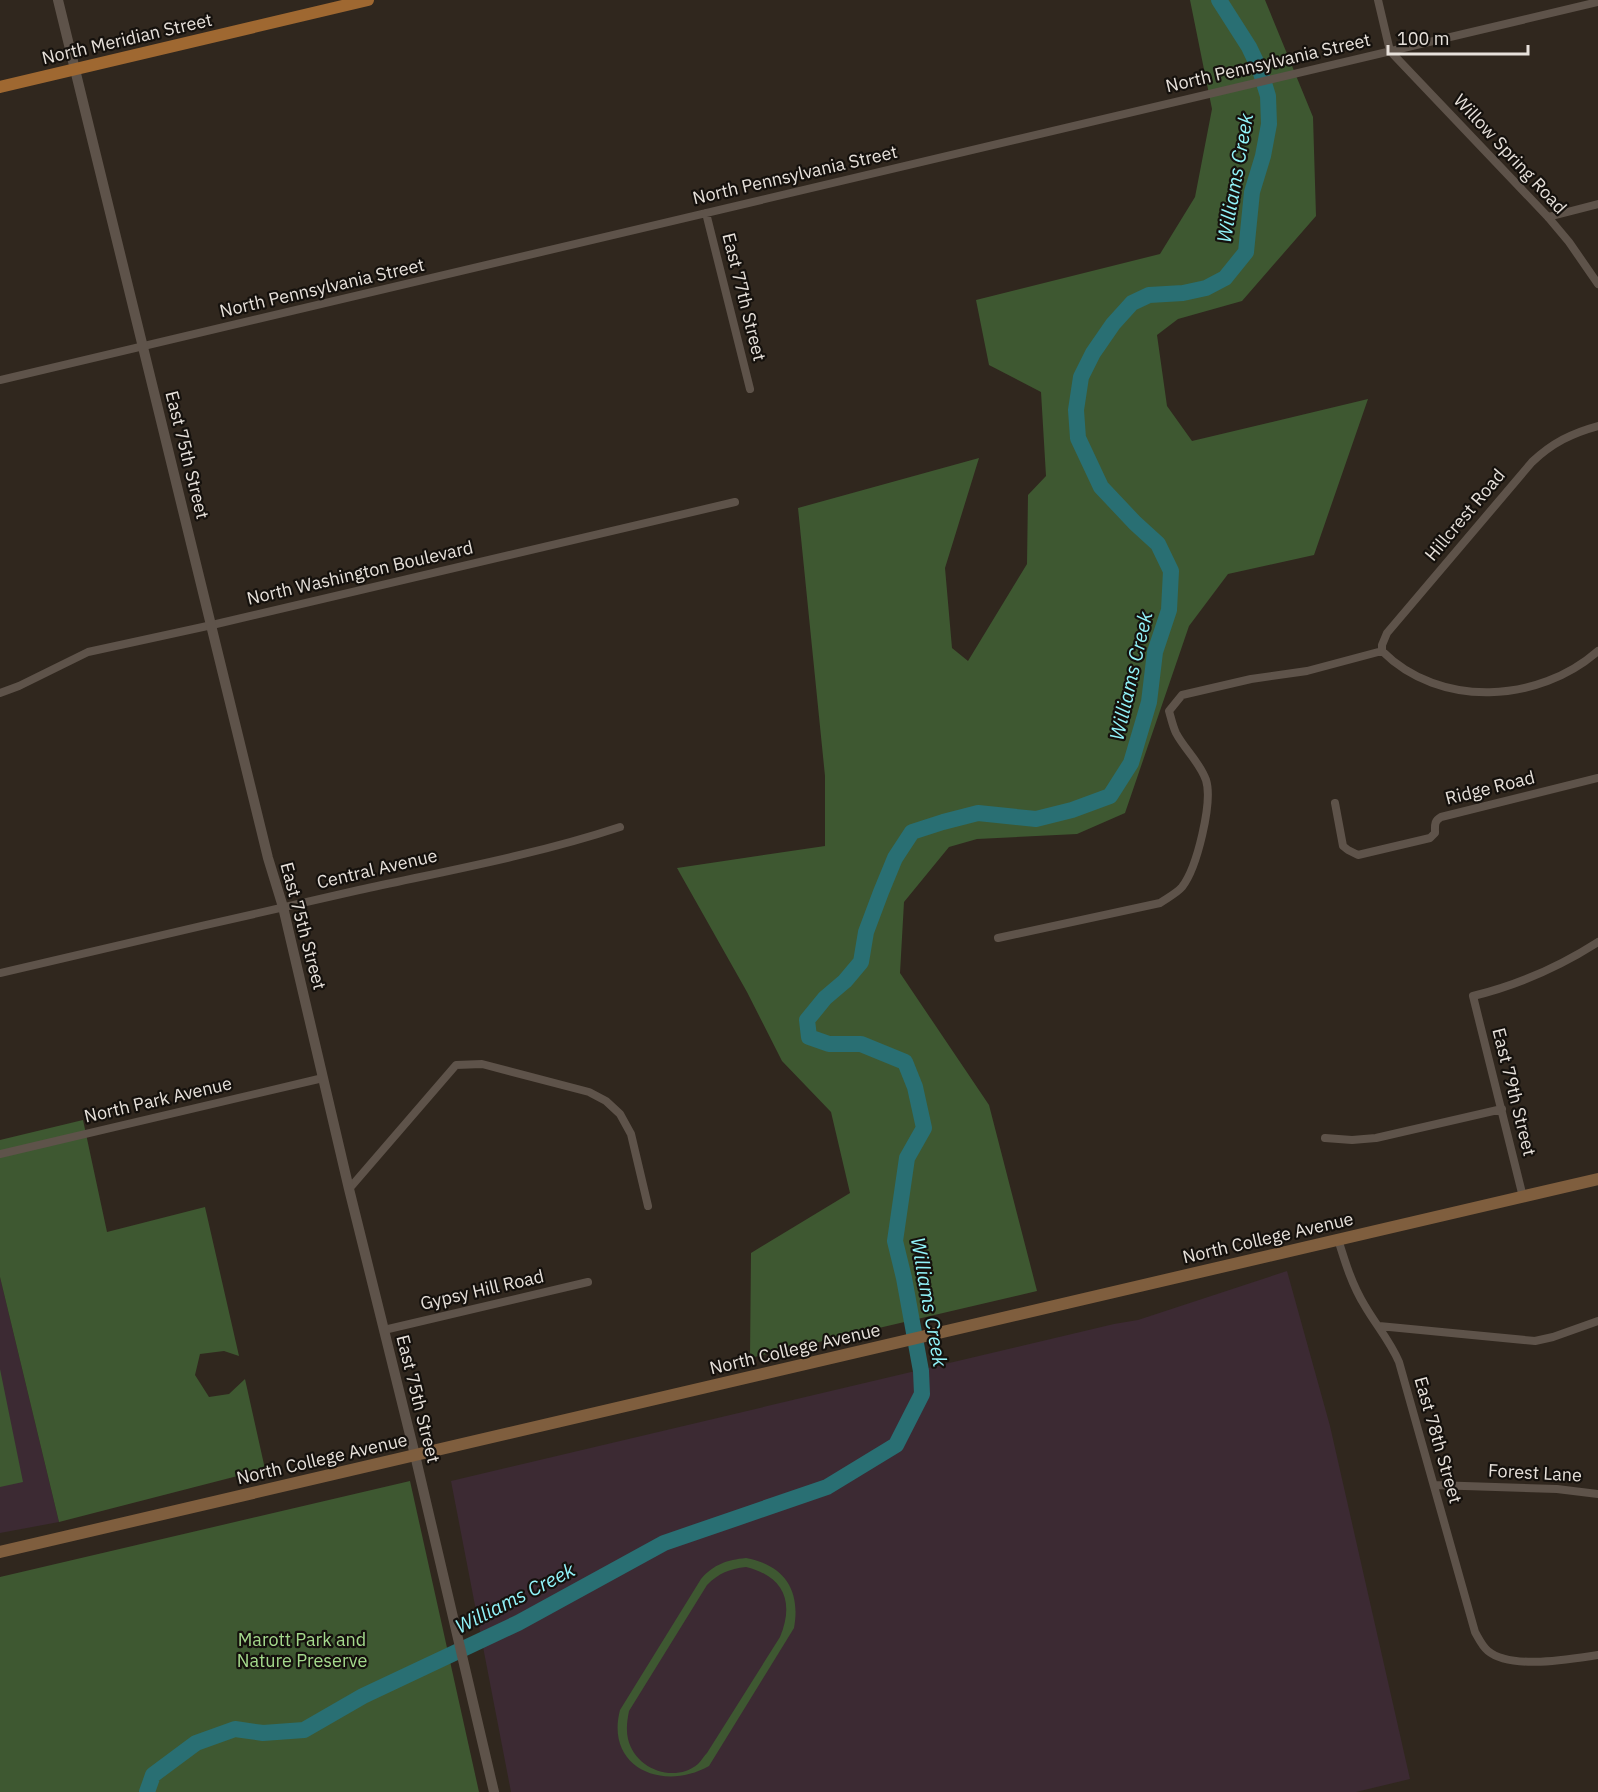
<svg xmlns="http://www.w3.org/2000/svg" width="1598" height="1792" font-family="'IBM Plex Sans',sans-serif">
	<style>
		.education { fill: #3c2a33 }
		.green { fill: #3e5831; fill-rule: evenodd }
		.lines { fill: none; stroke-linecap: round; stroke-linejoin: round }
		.river { stroke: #296f73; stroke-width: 16 }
		.minor { stroke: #5e534a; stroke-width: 8 }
		.tertiary { stroke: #5e534a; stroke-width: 10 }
		.secondary { stroke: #7f5e3e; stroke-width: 12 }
		.primary { stroke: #9f6831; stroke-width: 12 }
		.labels { text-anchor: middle; stroke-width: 4.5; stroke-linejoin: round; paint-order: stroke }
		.street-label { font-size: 18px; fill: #e7e1db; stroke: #15110d }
		.park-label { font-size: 18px; fill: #a5da8d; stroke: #15110d }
		.water-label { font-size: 20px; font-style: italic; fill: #92f4fa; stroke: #15110d }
	</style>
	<rect width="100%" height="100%" fill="#30271e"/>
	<path class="education" d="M 1287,1271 L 1330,1426 L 1410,1779 L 1356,1792 L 511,1792 L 451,1481 L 1114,1324 L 1138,1320 Z
		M 0,1277 L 59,1522 L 0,1533 Z"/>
	<path class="green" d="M 1190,0 L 1265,0 L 1313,117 L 1316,216 L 1242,301 L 1178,319 L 1157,335 L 1167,406 L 1192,441 L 1368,399 L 1314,555 L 1228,574 L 1189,626 L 1125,813 L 1077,834 L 977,839 L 949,847 L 904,902 L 900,973 L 989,1105 L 1037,1291 L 750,1358 L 751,1253 L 850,1193 L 831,1112 L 782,1061 L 747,992 L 677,868 L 825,846 L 825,776 L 798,508 L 979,458 L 945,568 L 952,648 L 968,661 L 1027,564 L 1028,495 L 1046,476 L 1041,392 L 989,365 L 976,300 L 1160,254 L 1195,197 L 1212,109 Z
		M 83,1120 L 107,1232 L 205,1207 L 239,1356 L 224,1351 L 200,1354 L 195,1375 L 209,1397 L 229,1394 L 245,1379 L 265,1469 L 59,1522 L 0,1277 L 0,1140 Z
		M 0,1369 L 23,1482 L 0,1487 Z
		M 410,1481 L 479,1792 L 0,1792 L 0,1577 Z
		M 746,1558 C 784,1565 801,1590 794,1628 L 709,1766 C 663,1792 605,1768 620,1710 L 701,1579 C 714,1564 727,1560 746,1558 ZM 746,1567 C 783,1576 795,1601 780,1637 L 707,1753 C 704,1756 701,1761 698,1764 C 674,1784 635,1769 628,1739 C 626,1730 627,1721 629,1711 L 707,1585 C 719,1573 729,1569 746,1567 Z"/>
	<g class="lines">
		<path class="river" d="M 147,1792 L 153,1775 L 196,1743 L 235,1729 L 263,1733 L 304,1730 L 363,1696 L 518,1623 L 664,1543 L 827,1487 L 896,1445 L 922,1394 L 921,1371 L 904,1278 L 895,1241 L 907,1158 L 924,1128 L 915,1087 L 905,1062 L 861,1044 L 829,1044 L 809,1037 L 807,1020 L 825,998 L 845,981 L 861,962 L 866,932 L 881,892 L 895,858 L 912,832 L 943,822 L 978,813 L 1036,819 L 1072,810 L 1110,796 L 1131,763 L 1149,702 L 1155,652 L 1169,610 L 1171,571 L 1158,544 L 1135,523 L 1101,487 L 1078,438 L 1076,410 L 1081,377 L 1093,353 L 1113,324 L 1132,303 L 1149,295 L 1183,293 L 1206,288 L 1225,278 L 1246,252 L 1252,192 L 1263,156 L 1269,124 L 1268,96 L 1260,70 L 1249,47 L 1219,0"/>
		<path class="minor" d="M 1378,0 L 1390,51 L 1548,217 L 1569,242 L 1598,284
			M 706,213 L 750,389
			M 1548,217 L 1598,204
			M 0,380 L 1598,2
			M 1382,651 L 1382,645 L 1387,633 L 1532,462 C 1552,443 1572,433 1598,426
			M 1382,651 C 1440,709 1539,703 1598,651
			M 0,693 L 19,686 L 88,652 L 212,625 L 735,502
			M 1335,803 L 1343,846 L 1348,850 L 1358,855 L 1430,838 L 1435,833 C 1435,825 1434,821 1441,817 L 1598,778
			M 998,938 L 1160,903 C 1167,898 1177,893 1182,887 C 1197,868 1213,802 1206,780 C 1199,761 1185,750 1176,733 C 1173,727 1171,718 1169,711 L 1182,695 L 1251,679 L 1307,671 L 1382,651
			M 0,973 C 120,945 239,917 359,890 C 446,871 535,855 620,827
			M 1325,1138 L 1352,1140 L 1376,1138 L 1502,1109
			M 0,1154 L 323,1078
			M 349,1189 L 456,1065 L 482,1064 L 589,1092 L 606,1101 L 620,1114 L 631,1134 L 648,1206
			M 1523,1197 L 1473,996 C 1518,985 1559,967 1598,942
			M 1338,1239 C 1345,1262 1352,1285 1365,1306 C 1376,1325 1390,1341 1399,1362 L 1475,1632 C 1479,1639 1482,1646 1488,1651 C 1511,1670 1570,1659 1598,1655
			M 1379,1326 L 1535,1341 L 1553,1337 L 1598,1321
			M 384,1330 L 588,1282
			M 1434,1485 L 1557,1489 L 1598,1494"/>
		<path class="tertiary" d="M 58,0 L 268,858 L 283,907 L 349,1189 L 415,1455 L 494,1792"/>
		<path class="secondary" d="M 0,1552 L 1598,1179"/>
		<path class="primary" d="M 0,87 L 368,0"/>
	</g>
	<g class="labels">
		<g class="street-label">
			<text transform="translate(127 39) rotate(-13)" y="6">North Meridian Street</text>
			<text transform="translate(1268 63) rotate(-13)" y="6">North Pennsylvania Street</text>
			<text transform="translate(1510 154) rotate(47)" y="6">Willow Spring Road</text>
			<text transform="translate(795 175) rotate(-13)" y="6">North Pennsylvania Street</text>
			<text transform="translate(322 288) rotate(-13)" y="6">North Pennsylvania Street</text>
			<text transform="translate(744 297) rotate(76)" y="6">East 77th Street</text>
			<text transform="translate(187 455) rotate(76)" y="6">East 75th Street</text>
			<text transform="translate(1465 515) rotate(-50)" y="6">Hillcrest Road</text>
			<text transform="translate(360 573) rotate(-13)" y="6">North Washington Boulevard</text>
			<text transform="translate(1490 788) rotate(-14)" y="6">Ridge Road</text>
			<text transform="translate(377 869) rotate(-13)" y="6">Central Avenue</text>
			<text transform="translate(303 926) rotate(75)" y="6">East 75th Street</text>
			<text transform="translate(1514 1092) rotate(76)" y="6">East 79th Street</text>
			<text transform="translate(158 1100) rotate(-13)" y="6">North Park Avenue</text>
			<text transform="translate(1268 1238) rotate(-13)" y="6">North College Avenue</text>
			<text transform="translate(482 1290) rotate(-13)" y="6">Gypsy Hill Road</text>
			<text transform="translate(795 1349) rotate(-13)" y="6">North College Avenue</text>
			<text transform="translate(418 1399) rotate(76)" y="6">East 75th Street</text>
			<text transform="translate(1438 1440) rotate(74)" y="6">East 78th Street</text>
			<text transform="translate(322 1459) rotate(-13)" y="6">North College Avenue</text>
			<text transform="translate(1535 1473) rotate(3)" y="6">Forest Lane</text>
		</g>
		<g class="park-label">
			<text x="302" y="1646">Marott Park and<tspan x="302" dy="21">Nature Preserve</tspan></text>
		</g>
		<g class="water-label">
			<text transform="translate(1235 178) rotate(-80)" y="7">Williams Creek</text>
			<text transform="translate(1131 676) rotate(-77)" y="7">Williams Creek</text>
			<text transform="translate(929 1302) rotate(80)" y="7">Williams Creek</text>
			<text transform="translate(515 1598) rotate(-27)" y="7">Williams Creek</text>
		</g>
	</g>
	<path d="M1388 45v9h140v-9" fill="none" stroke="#e7e1db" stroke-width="3"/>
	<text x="1397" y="45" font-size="18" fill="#e7e1db" stroke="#15110d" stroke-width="4.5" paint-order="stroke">100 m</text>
</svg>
